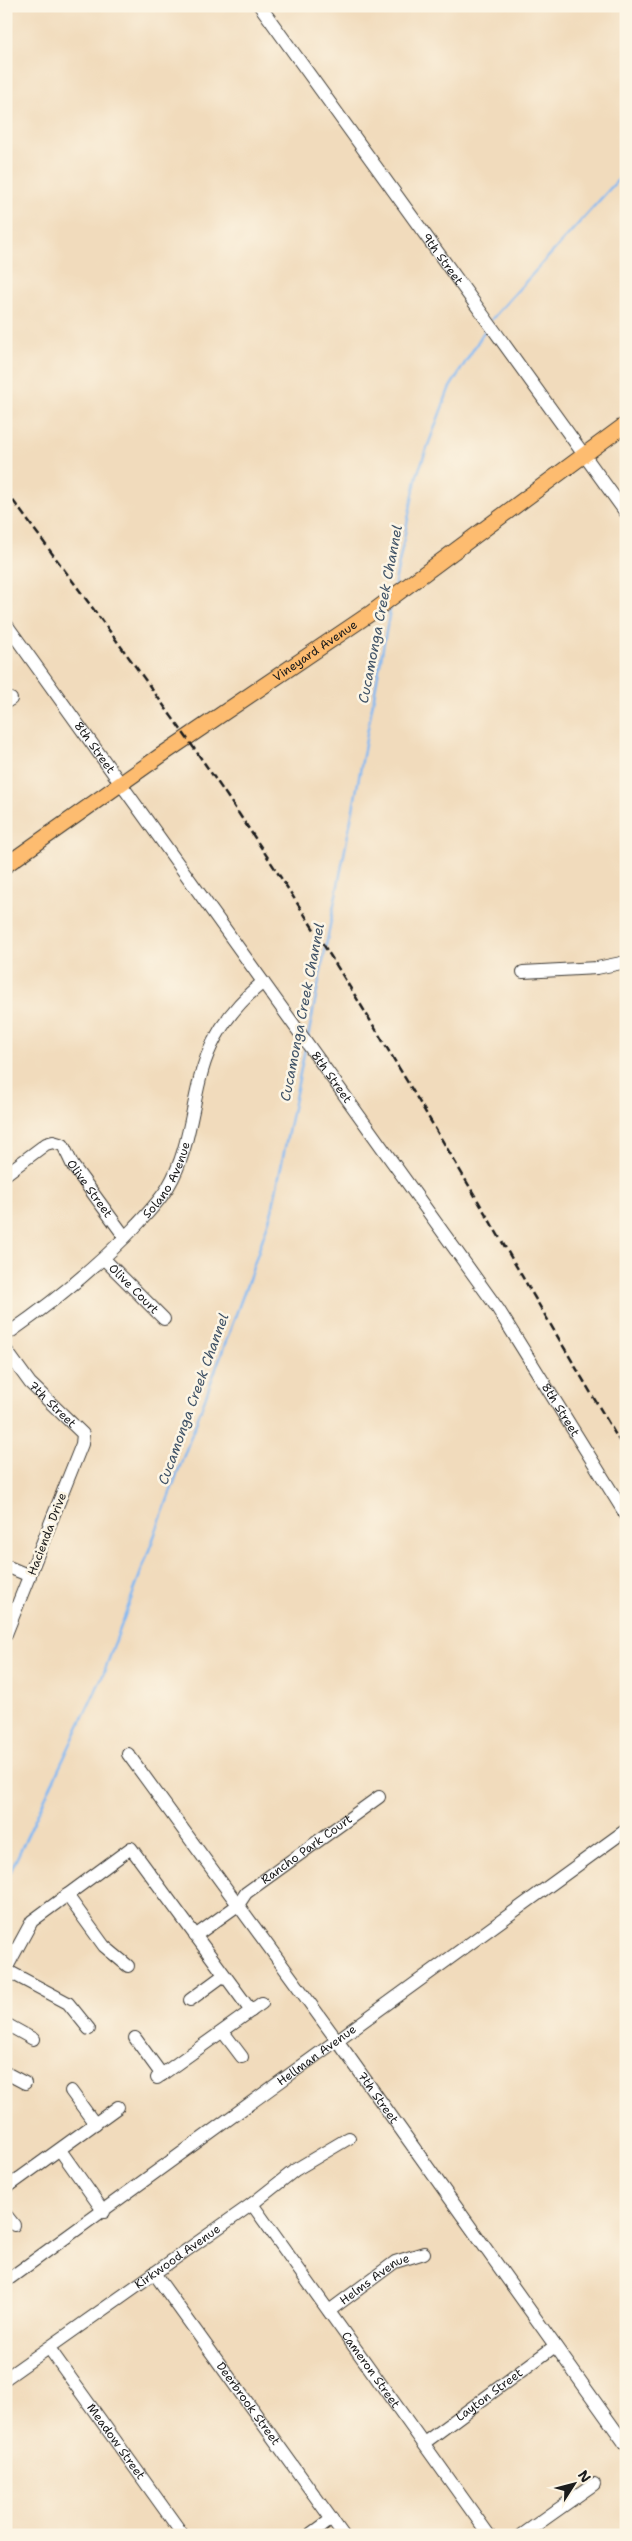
<svg xmlns="http://www.w3.org/2000/svg" width="632" height="2541" font-family="'Shantell Sans',sans-serif">
	<style>
		.lines { fill: none; stroke-linecap: round; stroke-linejoin: round }
		.stream { stroke: #83b9f2; stroke-width: 2.5 }
		.minor-casing { stroke: #3c3934; stroke-width: 14 }
		.major-casing { stroke: #3c3934; stroke-width: 17 }
		.minor { stroke: #fff; stroke-width: 12 }
		.major { stroke: #fdbc6f; stroke-width: 15 }
		.rail { stroke: #1c1c1c; stroke-width: 2.5; stroke-dasharray: 8 4; stroke-linecap: butt }
		.labels { text-anchor: middle; stroke-width: 5; stroke-linejoin: round; paint-order: stroke }
		.street-label { font-size: 12px; fill: #1c1c1c; stroke: #fcf5e5 }
		.water-label { font-size: 14px; font-style: italic; fill: #405367; stroke: #fcf5e5 }
	</style>
	<rect width="100%" height="100%" fill="#fcf5e5"/>
	<filter id="ink" filterUnits="userSpaceOnUse"><feTurbulence type="fractalNoise" baseFrequency=".02" numOctaves="2"/><feDisplacementMap in="SourceGraphic" scale="10" xChannelSelector="R" yChannelSelector="G"/><feConvolveMatrix kernelMatrix="1 2 1 2 8 2 1 2 1" color-interpolation-filters="sRGB"/></filter>
	<filter id="wash" filterUnits="userSpaceOnUse"><feTurbulence type="fractalNoise" baseFrequency=".0096" numOctaves="4" result="noise"/><feDisplacementMap in="SourceGraphic" scale="20" xChannelSelector="R" yChannelSelector="G"/><feGaussianBlur stdDeviation="1.12" result="paint"/><feColorMatrix in="noise" values="0 0 0 0 0 0 0 0 0 0 0 0 0 0 0 0 0 1.4 0 .05"/><feComposite in="paint" operator="in"/></filter>
	<g filter="url(#wash)">
		<rect width="100%" height="100%" fill="#f1dbbc"/>
		<g class="lines">
			<path class="stream" d="M 491,320 L 626,171
				M 394,587 L 417,475 L 449,389 L 487,327
				M 308,1037 L 354,804 L 391,605
				M 6,1881 L 103,1675 L 249,1279 L 272,1211 L 305,1049"/>
		</g>
	</g>
	<g filter="url(#ink)">
		<g class="lines">
			<defs>
				<g id="minor">
					<path id="s1" d="M 260,6 L 626,513"/>
					<path id="s2" d="M 6,624 L 498,1309 L 626,1515"/>
					<path d="M 6,702 L 11,699"/>
					<path d="M 523,972 L 597,968 L 626,962"/>
					<path id="s3" d="M 6,1174 L 46,1144 L 53,1142 L 63,1145 L 73,1166 L 125,1237"/>
					<path id="s4" d="M 104,1259 L 164,1319"/>
					<path id="s5" d="M 6,1335 C 52,1303 95,1269 134,1228 C 146,1215 159,1202 168,1187 C 189,1152 191,1110 202,1071 C 212,1035 235,1005 263,982"/>
					<path id="s6" d="M 6,1350 L 30,1383 L 83,1434 L 82,1444 L 6,1634"/>
					<path d="M 6,1566 L 30,1576"/>
					<path id="s7" d="M 128,1754 L 347,2054 L 626,2445"/>
					<path d="M 67,1895 L 104,1946 L 128,1966"/>
					<path id="s8" d="M 195,1936 L 238,1905 L 246,1893 L 379,1797"/>
					<path d="M 6,1969 L 32,1921 L 131,1848 L 251,2011"/>
					<path d="M 6,1970 L 68,2003 L 89,2029"/>
					<path d="M 190,2000 L 224,1975"/>
					<path d="M 6,2024 L 33,2039"/>
					<path d="M 223,2032 L 242,2057"/>
					<path d="M 135,2038 L 162,2075"/>
					<path d="M 6,2073 L 25,2083"/>
					<path d="M 157,2078 L 262,2003"/>
					<path d="M 71,2091 L 95,2124"/>
					<path d="M 60,2150 L 104,2212"/>
					<path d="M 6,2188 L 118,2107"/>
					<path id="s9" d="M 252,2204 L 489,2535"/>
					<path d="M 6,2215 L 14,2225"/>
					<path id="s10" d="M 154,2273 L 343,2535"/>
					<path id="s11" d="M 6,2281 L 626,1830"/>
					<path id="s12" d="M 329,2311 L 395,2262 L 424,2253"/>
					<path id="s13" d="M 49,2348 L 183,2535"/>
					<path id="s14" d="M 6,2378 L 252,2204 L 295,2170 L 349,2138"/>
					<path id="s15" d="M 424,2443 L 555,2346"/>
					<path d="M 310,2535 L 332,2519"/>
					<path d="M 522,2535 L 594,2484"/>
				</g>
				<g id="major">
					<path id="s16" d="M 6,865 L 160,756 L 371,613 L 626,424"/>
				</g>
			</defs>
			<use href="#minor" class="minor-casing"/>
			<use href="#major" class="major-casing"/>
			<use href="#minor" class="minor"/>
			<use href="#major" class="major"/>
			<path class="rail" d="M 6,491 C 89,604 174,715 251,832 C 384,1033 502,1245 626,1452"/>
		</g>
	</g>
	<g class="labels">
		<g class="street-label">
			<text dy="4" stroke="none"><textPath href="#s1" startOffset="312">9th Street</textPath></text>
			<text dy="4" stroke="none"><textPath href="#s16" startOffset="376">Vineyard Avenue</textPath></text>
			<text dy="4" stroke="none"><textPath href="#s2" startOffset="152">8th Street</textPath></text>
			<text dy="4" stroke="none"><textPath href="#s2" startOffset="558">8th Street</textPath></text>
			<text dy="4" stroke="none"><textPath href="#s5" startOffset="226">Solano Avenue</textPath></text>
			<text dy="4" stroke="none"><textPath href="#s3" startOffset="119">Olive Street</textPath></text>
			<text dy="4" stroke="none"><textPath href="#s4" startOffset="42">Olive Court</textPath></text>
			<text dy="4" stroke="none"><textPath href="#s6" startOffset="72">7th Street</textPath></text>
			<text dy="4" stroke="none"><textPath href="#s2" startOffset="962">8th Street</textPath></text>
			<text transform="translate(47 1534) rotate(-69)" y="4">Hacienda Drive</text>
			<text dy="4" stroke="none"><textPath href="#s8" startOffset="142">Rancho Park Court</textPath></text>
			<text dy="4" stroke="none"><textPath href="#s11" startOffset="384">Hellman Avenue</textPath></text>
			<text dy="4" stroke="none"><textPath href="#s7" startOffset="425">7th Street</textPath></text>
			<text dy="4" stroke="none"><textPath href="#s14" startOffset="210">Kirkwood Avenue</textPath></text>
			<text dy="4" stroke="none"><textPath href="#s12" startOffset="56">Helms Avenue</textPath></text>
			<text dy="4" stroke="none"><textPath href="#s9" startOffset="204">Cameron Street</textPath></text>
			<text dy="4" stroke="none"><textPath href="#s15" startOffset="81">Layton Street</textPath></text>
			<text dy="4" stroke="none"><textPath href="#s10" startOffset="161">Deerbrook Street</textPath></text>
			<text dy="4" stroke="none"><textPath href="#s13" startOffset="115">Meadow Street</textPath></text>
		</g>
		<g class="water-label">
			<text transform="translate(380 614) rotate(-79)" y="5">Cucamonga Creek Channel</text>
			<text transform="translate(302 1012) rotate(-79)" y="5">Cucamonga Creek Channel</text>
			<text transform="translate(193 1399) rotate(-70)" y="5">Cucamonga Creek Channel</text>
		</g>
	</g>
	<rect width="632" height="2541" fill="none" stroke="#fcf5e5" stroke-width="25"/>
	<g transform="translate(574 2484) rotate(54)" stroke="#fcf5e5" stroke-width="4" paint-order="stroke">
	<path d="M0-4L9 19L0 12L-9 19Z" fill="#1c1c1c"/>
	<text y="-8" font-size="14" font-weight="bold" text-anchor="middle" fill="#1c1c1c">N</text>
	</g>
</svg>
